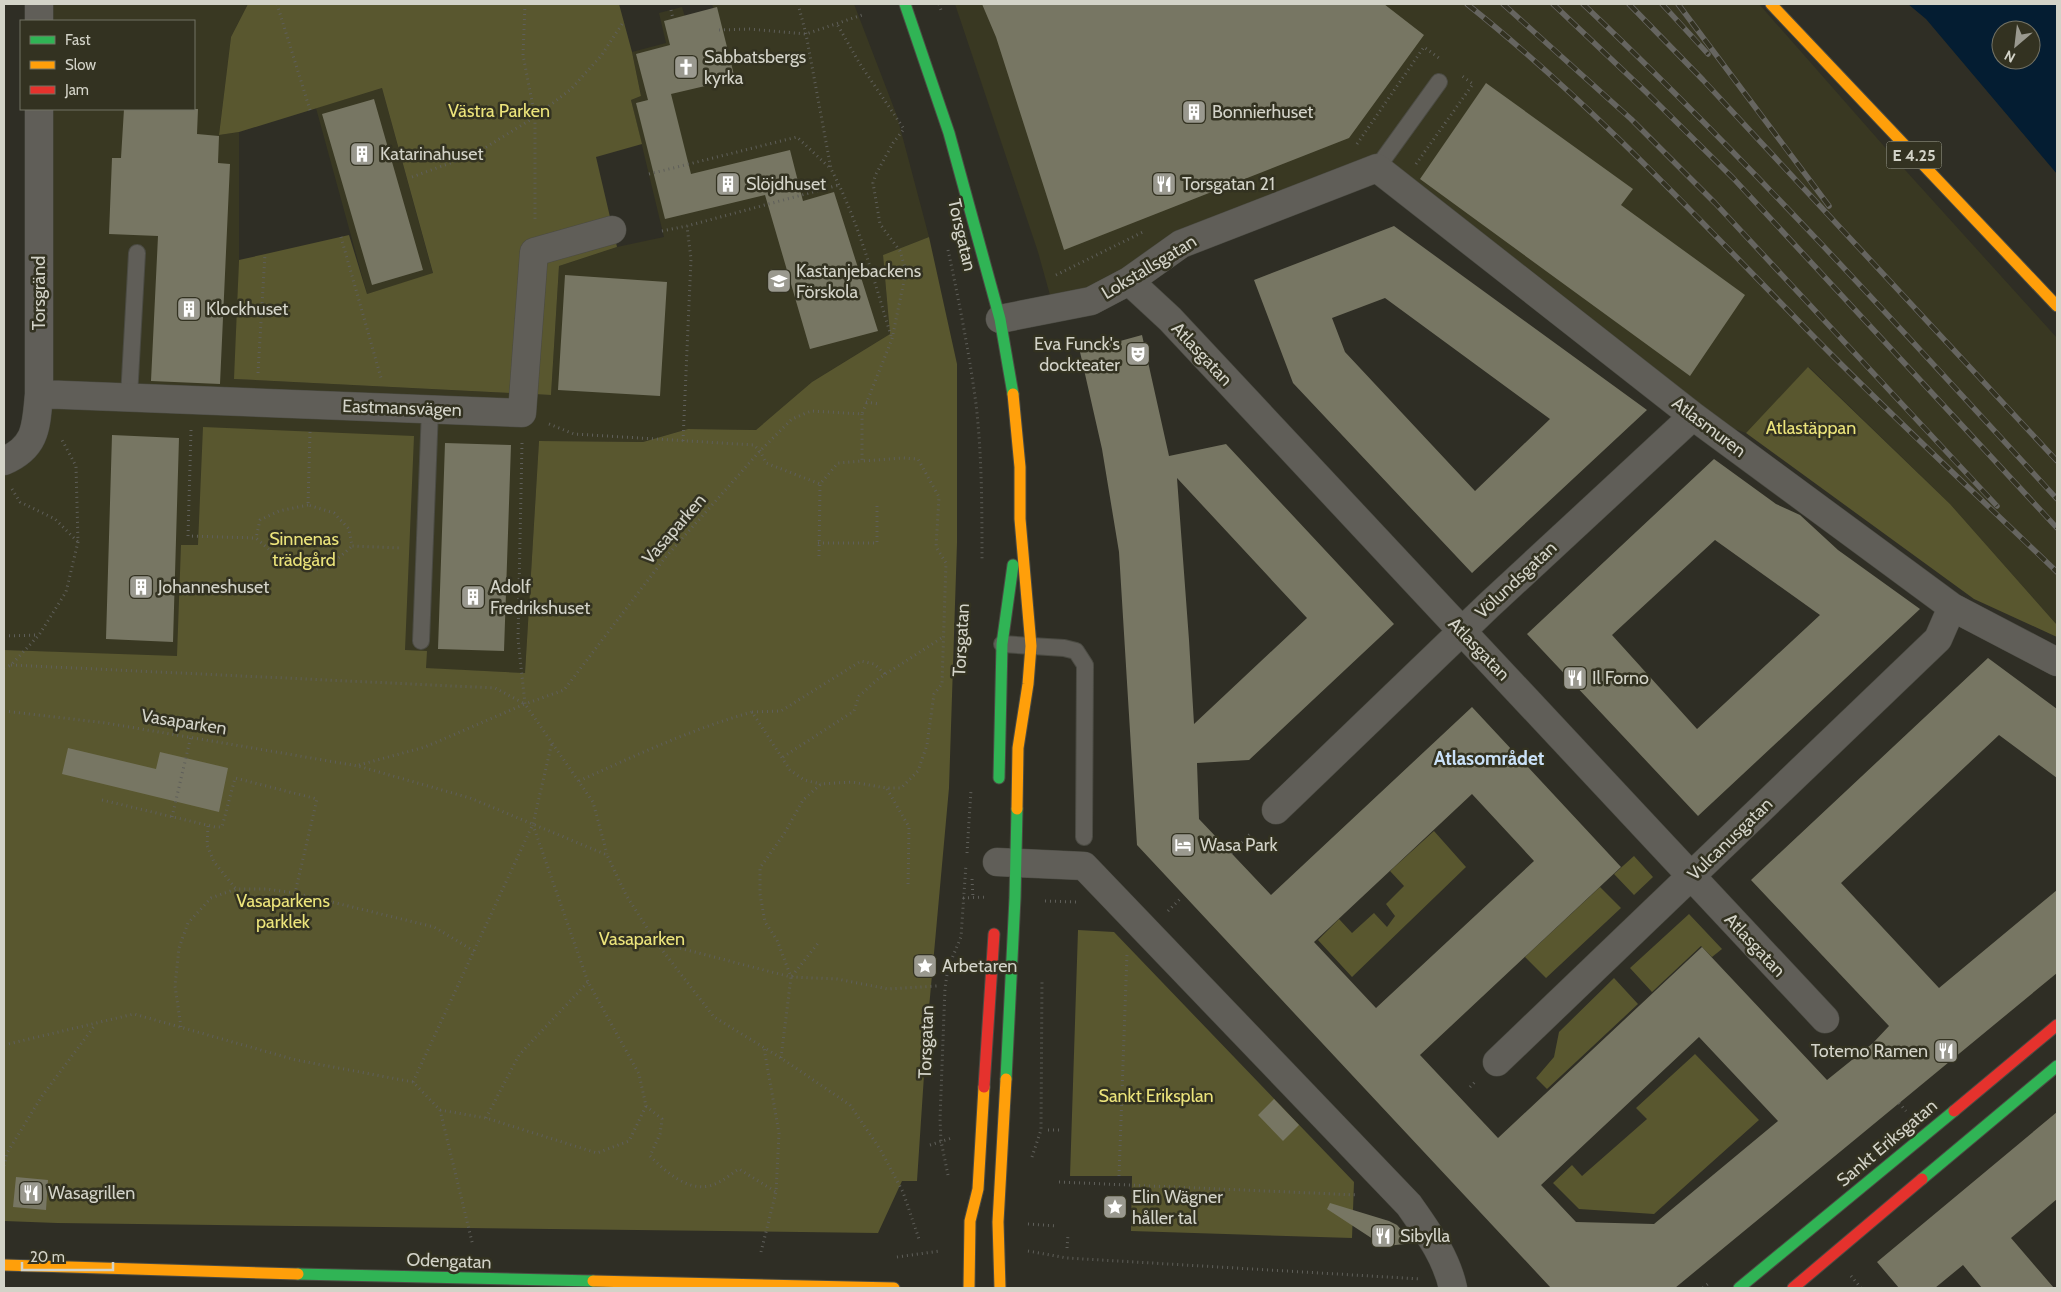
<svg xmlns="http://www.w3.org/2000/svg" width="2061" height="1292" font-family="Cabin,sans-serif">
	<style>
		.built { fill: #393822 }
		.green { fill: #59572f }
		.water { fill: #041d32; fill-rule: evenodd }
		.building { fill: #777663; fill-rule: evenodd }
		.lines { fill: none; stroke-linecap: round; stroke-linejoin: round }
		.lane-casing { stroke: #4b4b43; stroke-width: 18 }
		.street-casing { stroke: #4b4b43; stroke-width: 29 }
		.fast-casing { stroke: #4b4b43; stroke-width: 13 }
		.slow-casing { stroke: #4b4b43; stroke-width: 13 }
		.jam-casing { stroke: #4b4b43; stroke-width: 13 }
		.path { stroke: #5f5f5a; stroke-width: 3; stroke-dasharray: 1 4; stroke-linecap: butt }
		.lane { stroke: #605e58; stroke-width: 16 }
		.street { stroke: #605e58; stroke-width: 28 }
		.fast { stroke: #30b455; stroke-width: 11 }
		.slow { stroke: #ff9f0a; stroke-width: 11 }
		.jam { stroke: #e5322d; stroke-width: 11 }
		.rail-casing { stroke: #666560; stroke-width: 5.5 }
		.rail { stroke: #333221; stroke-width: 4; stroke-dasharray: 11; stroke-linecap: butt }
		.labels { text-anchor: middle; stroke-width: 5; stroke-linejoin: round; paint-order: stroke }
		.shield { fill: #333221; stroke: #a3a396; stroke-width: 1 }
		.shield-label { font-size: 16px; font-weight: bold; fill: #d3d3c8 }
		.poi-label { font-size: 18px; fill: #d3d3c8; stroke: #333221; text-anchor: start }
		.park-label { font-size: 18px; fill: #ece47b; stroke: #333221 }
		.street-label { font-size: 18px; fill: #d3d3c8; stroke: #333221 }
		.neighbourhood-label { font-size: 19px; font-weight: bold; fill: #cae1f8; stroke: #333221 }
	</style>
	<rect width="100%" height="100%" fill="#2f2e25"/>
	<path class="built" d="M 41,4 L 248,4 L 231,37 L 219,135 L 239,132 L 239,260 L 235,379 L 551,395 L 559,266 L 617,247 L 664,237 L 631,100 L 641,96 L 632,52 L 666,43 L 659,13 L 682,7 L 691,37 L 719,30 L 712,4 L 854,4 L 897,116 L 929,237 L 883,255 L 890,334 L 812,382 L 756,430 L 688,429 L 643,442 L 539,441 L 525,673 L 177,657 L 4,650 L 4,462 L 30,446 L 41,109 L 194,109 L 194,21 L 41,21 Z
		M 955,4 L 1759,4 L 1897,161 L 2057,338 L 2057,625 L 1950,504 L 1809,367 L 1746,433 L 1694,415 L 1382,169 L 1055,313 L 1038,252 Z
		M 382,88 L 433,274 L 367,294 L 316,108 Z"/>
	<path class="green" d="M 248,4 L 619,4 L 632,52 L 641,96 L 631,100 L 642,144 L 596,157 L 617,247 L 559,266 L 551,395 L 234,379 L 239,260 L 349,235 L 367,294 L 433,273 L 382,88 L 239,132 L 219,135 L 231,37 Z
		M 929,237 L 957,364 L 957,543 L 949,788 L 927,1030 L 917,1181 L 902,1181 L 878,1233 L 57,1223 L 4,1221 L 4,650 L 177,656 L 181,545 L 198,545 L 203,427 L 414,436 L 405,650 L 427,651 L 426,668 L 525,673 L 539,441 L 643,442 L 688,429 L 756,430 L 812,382 L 890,334 L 883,255 Z
		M 1808,367 L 1950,504 L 2057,625 L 2057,637 L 1974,599 L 1746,433 Z
		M 1434,831 L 1466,867 L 1352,977 L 1318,940 L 1339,919 L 1352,933 L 1374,913 L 1387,927 L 1395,916 L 1386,904 L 1404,886 L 1390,871 Z
		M 1634,856 L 1653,877 L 1634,895 L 1614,874 Z
		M 1600,887 L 1621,908 L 1546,978 L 1525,957 Z
		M 1689,914 L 1722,949 L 1712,957 L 1701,946 L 1652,992 L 1630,968 Z
		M 1078,930 L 1114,932 L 1354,1182 L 1352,1238 L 1131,1231 L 1132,1176 L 1070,1176 Z
		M 1614,978 L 1638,1004 L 1547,1089 L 1536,1078 L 1554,1057 L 1559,1032 Z
		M 1695,1054 L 1759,1120 L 1654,1214 L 1579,1209 L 1553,1183 L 1572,1165 L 1582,1176 L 1647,1119 L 1636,1108 Z"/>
	<path class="water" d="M 1908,4 L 2057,4 L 2057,174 L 1926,19 ZM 2001,30 L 2031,30 L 2031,60 L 2001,60 Z"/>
	<path class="building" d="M 982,4 L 1384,4 L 1424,35 L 1349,138 L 1064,250 L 996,37 Z
		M 717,7 L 735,79 L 671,94 L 691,174 L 790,150 L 803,201 L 834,192 L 878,331 L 810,349 L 765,195 L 665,219 L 636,103 L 648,100 L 636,54 L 670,45 L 664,21 Z
		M 1486,83 L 1633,189 L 1621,205 L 1745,295 L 1690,376 L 1420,179 Z
		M 374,99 L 423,270 L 372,285 L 322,114 Z
		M 124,109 L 198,109 L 197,134 L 219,136 L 218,163 L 230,164 L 220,384 L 151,381 L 158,236 L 109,234 L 112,158 L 121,158 Z
		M 1394,226 L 1647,410 L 1472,573 L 1293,383 L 1254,280 ZM 1385,298 L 1550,419 L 1475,491 L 1345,352 L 1332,318 Z
		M 565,275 L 667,282 L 660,396 L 558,390 Z
		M 1142,335 L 1169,456 L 1226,444 L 1394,624 L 1249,760 L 1197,763 L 1199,819 L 1271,895 L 1472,707 L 1621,867 L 1420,1055 L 1498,1138 L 1702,947 L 1827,1080 L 1873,1043 L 1889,1026 L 1751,880 L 1988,658 L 2057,709 L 2057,778 L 1999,735 L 1841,883 L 1939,988 L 2057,890 L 2057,973 L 1675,1288 L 1551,1288 L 1137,845 L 1119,552 L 1102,449 L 1080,352 ZM 1177,478 L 1307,618 L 1194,724 L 1189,640 ZM 1472,794 L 1534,861 L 1376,1008 L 1314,942 ZM 1699,1037 L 1778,1121 L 1654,1224 L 1576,1222 L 1541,1185 Z
		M 112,435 L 179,438 L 173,642 L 106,639 Z
		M 445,443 L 511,445 L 504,651 L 438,649 Z
		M 1714,459 L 1776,504 L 1800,515 L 1838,550 L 1920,609 L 1698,816 L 1527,634 ZM 1715,540 L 1820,615 L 1697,729 L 1612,635 Z
		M 68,748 L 156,769 L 160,752 L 228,768 L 219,812 L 62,774 Z
		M 1274,1099 L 1299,1125 L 1283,1141 L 1258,1115 Z
		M 2057,1112 L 2057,1199 L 2011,1238 L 2054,1288 L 1982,1288 L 1963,1265 L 1935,1288 L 1899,1288 L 1877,1262 Z
		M 16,1177 L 48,1180 L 46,1210 L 13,1207 Z
		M 1330,1203 L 1389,1221 L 1397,1225 L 1413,1243 L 1387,1246 L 1379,1243 L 1327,1209 Z"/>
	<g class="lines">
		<defs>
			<path id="lane" d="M 1377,168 L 1439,82
				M 129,397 L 137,253
				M 421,641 L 430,409
				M 1002,644 L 1064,648 L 1076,651 L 1085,665 L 1084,837"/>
			<path id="street" d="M 39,21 L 39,4
				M 1129,281 L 1170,319 L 1825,1019
				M 1000,319 L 1091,301 L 1129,281 L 1181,244 L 1377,168 L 1693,416 L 1952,607 L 2057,662
				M 39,394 L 522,413 L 534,252 L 612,230
				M 4,461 C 37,447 36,426 39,394 L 39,109
				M 1276,810 L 1488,606 L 1693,416
				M 997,862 L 1084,866 L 1409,1205 C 1427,1231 1446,1256 1453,1288
				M 1497,1062 L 1938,639 L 1952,607"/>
			<path id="fast" d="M 905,4 L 949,133 L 1000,319 L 1013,394
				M 999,778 L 1002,644 L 1013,565
				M 1006,1079 L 1015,898 L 1017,809
				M 1922,1179 L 2057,1066
				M 298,1274 L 593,1281
				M 1739,1288 L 1954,1111"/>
			<path id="slow" d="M 1771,4 L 2057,306
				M 1013,394 L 1020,467 L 1020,519 L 1031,646 L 1028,684 L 1018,748 L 1017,809
				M 4,1265 L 298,1274
				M 593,1281 L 894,1288
				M 969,1288 L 970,1221 L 978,1189 L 984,1087
				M 1000,1288 L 998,1222 L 1006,1079"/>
			<path id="jam" d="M 984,1087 L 994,934
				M 1954,1111 L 2057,1025
				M 1793,1288 L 1922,1179"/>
		</defs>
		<use href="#lane" class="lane-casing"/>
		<use href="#street" class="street-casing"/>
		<use href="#fast" class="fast-casing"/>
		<use href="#slow" class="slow-casing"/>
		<use href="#jam" class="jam-casing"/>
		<path class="path" d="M 277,4 L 310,110
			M 525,4 L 523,55 L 535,117 L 535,222
			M 798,4 L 806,34 L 831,169 C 859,222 874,281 892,339
			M 939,4 L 942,13
			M 671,10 L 673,19
			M 719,30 L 749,29 L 806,34 L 865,14
			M 1357,144 L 1424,47 L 1439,58
			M 1416,164 L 1473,84 L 1462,76
			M 649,174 L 797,137 L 831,169
			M 412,177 L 475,154 L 535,117 L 571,89 L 601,56 L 624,21
			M 662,231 L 687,226 L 839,185
			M 341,237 L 381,378
			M 948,250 C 959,301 969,352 976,404 C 982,456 982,509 982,561
			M 1056,275 L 1145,231
			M 258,373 L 265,254
			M 866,402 L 879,404
			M 549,424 L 574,434 L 754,445 L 760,451 L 766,463 L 820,484
			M 191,430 L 188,536 L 256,538
			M 310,432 L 308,505 L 334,513 L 349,529 L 352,546 L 401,548
			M 683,441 L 691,259 L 687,226
			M 522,443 L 518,639 L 525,704 L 564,690 L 664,559 L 760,451 L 792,419 L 811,411 L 862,414 L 892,339 L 906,271 L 900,251 L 880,224 L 873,183 L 876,174 L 893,143 L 904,129 L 860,64 L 837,24
			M 12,489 L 20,502 L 55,519 L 78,542
			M 308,505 L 279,511 L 260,520 L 256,538 C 293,571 311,586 352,546
			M 818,543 L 877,543 L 877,502
			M 819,556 L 820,484 L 838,463 L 862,461 L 862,414
			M 4,636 L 38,635
			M 11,665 L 495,688 L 525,704
			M 4,668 L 11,665 L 39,635 L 66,592 L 78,542 L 76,466 L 62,440
			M 4,711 L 106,723 L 358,766 L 470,798 L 607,855 L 626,895 L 656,942 L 714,1017 L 781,1058 L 850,1105 L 880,1149 L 903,1192 L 920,1242
			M 752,712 L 781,711 L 861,661 L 874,664 L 885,674
			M 783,757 L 854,711 L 859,696 L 878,679 L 943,637
			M 359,765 L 425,747 L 525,704 L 593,802 L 607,854
			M 579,781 C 636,755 692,729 752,712 L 790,770 L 804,780 L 821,784
			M 887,789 L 909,827 L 908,887
			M 102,800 L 215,827 L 222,827 L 235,778 L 317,799 L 291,910
			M 172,817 L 191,736
			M 208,826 L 207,845 L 214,862 L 236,889
			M 967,853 L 971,790
			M 1231,853 L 1251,833
			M 972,879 L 973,898
			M 963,898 L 987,897
			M 1045,901 L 1076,902
			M 1168,911 L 1180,899
			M 656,942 L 791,977 L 837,979 L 888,989 L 937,986
			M 792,976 L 819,942
			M 181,1027 L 175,986 L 179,948 L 188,923 L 211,898 L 236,889 L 266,889 L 295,893 L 434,927 L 474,951
			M 4,1045 L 134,1014 L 296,1060 L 413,1082 L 440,1110 L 473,1246
			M 1849,1047 L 1857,1056
			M 781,1058 L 791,977 L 777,940 L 765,922 L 760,894 L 760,868 L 784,834 L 803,800 L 821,784 L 852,782 L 886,788 L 901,788 L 918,771 L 927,745 L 934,694 L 942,684 L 946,563 L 936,547 L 939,497 L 918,459 L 903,458 L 862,461
			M 413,1082 L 533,824 L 552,742
			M 1470,1087 L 1475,1082
			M 1899,1103 L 1906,1111
			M 646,1106 L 662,1119 L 660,1134 L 650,1156 C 667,1173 693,1197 719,1182 C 726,1179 732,1173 739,1169 L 776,1192
			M 440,1110 L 486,1118 L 597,1153 L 629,1141 L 646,1106 L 639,1074 L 588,982 L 533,825
			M 486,1118 L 519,1055 L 588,982
			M 1048,1130 L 1060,1130
			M 930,1145 L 952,1138
			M 1032,1157 L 1041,1130 L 1042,980
			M 4,1166 L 7,1153 L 42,1096 L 95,1025
			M 948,1175 L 941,1141 L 940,1119 L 945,988 L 948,968 L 961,937 L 966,864
			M 1119,1176 L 1127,954
			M 1059,1182 L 1358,1195
			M 1028,1224 L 1057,1226
			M 1067,1248 L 1068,1235
			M 1028,1251 L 1067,1258 L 1421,1279
			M 761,1252 L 776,1192 L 779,1133 L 764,1048
			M 897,1257 L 940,1251
			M 1851,1276 L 1861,1288
			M 1703,1288 L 1710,1282"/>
		<use href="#lane" class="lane"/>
		<use href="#street" class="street"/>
		<use href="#fast" class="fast"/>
		<use href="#slow" class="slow"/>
		<use href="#jam" class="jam"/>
		<defs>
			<path id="rail" d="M 1467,4 C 1595,106 1706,227 1820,343 C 1897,421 1978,496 2057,572
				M 1503,4 L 1631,119 L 1715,203 L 1997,506
				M 1553,4 L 1646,92 L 1733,178 L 2057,528
				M 1583,4 C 1749,161 1903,331 2057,499
				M 1629,4 L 1703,80 L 2057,461
				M 1662,4 L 1708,54
				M 1678,4 L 1829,206"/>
		</defs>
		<use href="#rail" class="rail-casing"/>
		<use href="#rail" class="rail"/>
	</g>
	<defs>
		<symbol id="church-square" viewBox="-11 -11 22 22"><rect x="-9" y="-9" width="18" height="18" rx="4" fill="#9a998f" stroke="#333221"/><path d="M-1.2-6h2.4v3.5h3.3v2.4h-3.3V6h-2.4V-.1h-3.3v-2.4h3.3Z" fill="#fff"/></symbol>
		<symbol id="building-square" viewBox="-11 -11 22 22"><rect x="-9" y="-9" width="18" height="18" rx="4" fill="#9a998f" stroke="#333221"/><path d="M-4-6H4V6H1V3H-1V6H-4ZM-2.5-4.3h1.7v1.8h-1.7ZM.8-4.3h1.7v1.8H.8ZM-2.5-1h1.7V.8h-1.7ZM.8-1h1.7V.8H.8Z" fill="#fff"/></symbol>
		<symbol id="restaurant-square" viewBox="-11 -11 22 22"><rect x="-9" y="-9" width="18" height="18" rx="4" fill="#9a998f" stroke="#333221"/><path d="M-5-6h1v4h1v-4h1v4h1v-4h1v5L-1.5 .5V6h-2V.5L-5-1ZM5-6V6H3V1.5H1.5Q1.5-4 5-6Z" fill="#fff"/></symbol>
		<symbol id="school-square" viewBox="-11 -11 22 22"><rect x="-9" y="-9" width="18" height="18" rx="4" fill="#9a998f" stroke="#333221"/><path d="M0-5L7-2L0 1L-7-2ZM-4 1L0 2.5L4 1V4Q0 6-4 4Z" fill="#fff"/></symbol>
		<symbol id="theatre-square" viewBox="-11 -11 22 22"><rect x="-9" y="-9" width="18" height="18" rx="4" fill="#9a998f" stroke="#333221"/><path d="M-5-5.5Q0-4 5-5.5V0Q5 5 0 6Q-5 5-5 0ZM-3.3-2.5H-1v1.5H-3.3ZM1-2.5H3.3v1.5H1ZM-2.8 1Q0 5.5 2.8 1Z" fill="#fff"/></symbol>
		<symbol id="hotel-square" viewBox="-11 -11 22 22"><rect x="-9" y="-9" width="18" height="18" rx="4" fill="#9a998f" stroke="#333221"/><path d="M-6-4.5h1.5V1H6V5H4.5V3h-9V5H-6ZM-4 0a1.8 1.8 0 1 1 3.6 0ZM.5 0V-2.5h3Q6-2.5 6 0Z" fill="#fff"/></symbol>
		<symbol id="sight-square" viewBox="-11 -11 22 22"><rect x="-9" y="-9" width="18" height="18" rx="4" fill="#9a998f" stroke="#333221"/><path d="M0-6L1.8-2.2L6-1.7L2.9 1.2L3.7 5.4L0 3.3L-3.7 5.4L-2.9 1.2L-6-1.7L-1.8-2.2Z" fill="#fff"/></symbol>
	</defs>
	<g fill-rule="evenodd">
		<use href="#church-square" x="672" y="53" width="28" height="28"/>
		<use href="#building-square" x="1180" y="98" width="28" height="28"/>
		<use href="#building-square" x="348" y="140" width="28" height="28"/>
		<use href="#building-square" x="714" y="170" width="28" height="28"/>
		<use href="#restaurant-square" x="1150" y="170" width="28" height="28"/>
		<use href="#school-square" x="765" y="267" width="28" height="28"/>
		<use href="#building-square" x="175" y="295" width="28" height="28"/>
		<use href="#theatre-square" x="1124" y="340" width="28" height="28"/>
		<use href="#building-square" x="127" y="573" width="28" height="28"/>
		<use href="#building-square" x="459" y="583" width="28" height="28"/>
		<use href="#restaurant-square" x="1561" y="664" width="28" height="28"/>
		<use href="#hotel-square" x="1169" y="831" width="28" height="28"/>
		<use href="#sight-square" x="911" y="952" width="28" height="28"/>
		<use href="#restaurant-square" x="1932" y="1037" width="28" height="28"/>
		<use href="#restaurant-square" x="17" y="1179" width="28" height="28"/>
		<use href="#sight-square" x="1101" y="1193" width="28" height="28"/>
		<use href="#restaurant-square" x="1369" y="1222" width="28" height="28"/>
	</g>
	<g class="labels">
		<rect class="shield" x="1886.5" y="141.5" width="55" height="27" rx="4"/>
		<g class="shield-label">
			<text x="1914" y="161">E 4.25</text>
		</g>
		<g class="poi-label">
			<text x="704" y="63">Sabbatsbergs<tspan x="704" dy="21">kyrka</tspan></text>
			<text x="1212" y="118">Bonnierhuset</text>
			<text x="380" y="160">Katarinahuset</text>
			<text x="746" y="190">Slöjdhuset</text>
			<text x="1182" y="190">Torsgatan 21</text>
			<text x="796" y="277">Kastanjebackens<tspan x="796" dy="21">Förskola</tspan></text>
			<text x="206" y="315">Klockhuset</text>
			<text x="1120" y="350" text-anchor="end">Eva Funck's<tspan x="1120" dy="21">dockteater</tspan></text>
			<text x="158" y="593">Johanneshuset</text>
			<text x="490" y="593">Adolf<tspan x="490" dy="21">Fredrikshuset</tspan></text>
			<text x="1592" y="684">Il Forno</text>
			<text x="1200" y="851">Wasa Park</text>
			<text x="942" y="972">Arbetaren</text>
			<text x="1928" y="1057" text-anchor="end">Totemo Ramen</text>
			<text x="48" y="1199">Wasagrillen</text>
			<text x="1132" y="1203">Elin Wägner<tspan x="1132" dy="21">håller tal</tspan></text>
			<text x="1400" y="1242">Sibylla</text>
		</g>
		<g class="park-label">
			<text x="499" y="117">Västra Parken</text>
			<text x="1811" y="434">Atlastäppan</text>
			<text x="304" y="545">Sinnenas<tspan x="304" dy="21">trädgård</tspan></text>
			<text x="283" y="907">Vasaparkens<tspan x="283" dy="21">parklek</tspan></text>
			<text x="642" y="945">Vasaparken</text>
			<text x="1156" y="1102">Sankt Eriksplan</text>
		</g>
		<g class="street-label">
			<text transform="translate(962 235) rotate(77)" y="6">Torsgatan</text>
			<text transform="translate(1149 267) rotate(-31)" y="6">Lokstallsgatan</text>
			<text transform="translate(39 293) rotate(-90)" y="6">Torsgränd</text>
			<text transform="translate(1202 354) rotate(47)" y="6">Atlasgatan</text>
			<text transform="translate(402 408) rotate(2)" y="6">Eastmansvägen</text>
			<text transform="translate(1709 427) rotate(37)" y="6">Atlasmuren</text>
			<text transform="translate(674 529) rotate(-49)" y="6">Vasaparken</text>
			<text transform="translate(1516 580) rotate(-43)" y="6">Völundsgatan</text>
			<text transform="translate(961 640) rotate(-87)" y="6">Torsgatan</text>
			<text transform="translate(1479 649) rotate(46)" y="6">Atlasgatan</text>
			<text transform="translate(184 722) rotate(9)" y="6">Vasaparken</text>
			<text transform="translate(1730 839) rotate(-44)" y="6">Vulcanusgatan</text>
			<text transform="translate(1755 945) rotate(47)" y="6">Atlasgatan</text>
			<text transform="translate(926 1042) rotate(-88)" y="6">Torsgatan</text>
			<text transform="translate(1887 1143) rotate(-40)" y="6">Sankt Eriksgatan</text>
			<text transform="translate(449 1261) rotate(2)" y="6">Odengatan</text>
		</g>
		<g class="neighbourhood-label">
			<text x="1489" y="765">Atlasområdet</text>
		</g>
	</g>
	<rect width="2061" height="1292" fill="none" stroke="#d3d3c8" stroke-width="10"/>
	<rect x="20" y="20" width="175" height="90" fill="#333221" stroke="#737264"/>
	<rect x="30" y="36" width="25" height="8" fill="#30b455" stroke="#737264"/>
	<text x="65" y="45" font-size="15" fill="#d3d3c8">Fast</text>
	<rect x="30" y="61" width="25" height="8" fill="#ff9f0a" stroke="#737264"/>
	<text x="65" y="70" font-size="15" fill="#d3d3c8">Slow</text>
	<rect x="30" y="86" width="25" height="8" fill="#e5322d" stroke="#737264"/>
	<text x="65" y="95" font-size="15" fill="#d3d3c8">Jam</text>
	<g transform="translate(2016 45) rotate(208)"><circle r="24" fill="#333221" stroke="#737264"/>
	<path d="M0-4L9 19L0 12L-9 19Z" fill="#9a998f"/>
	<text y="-8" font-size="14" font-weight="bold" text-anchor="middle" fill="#d3d3c8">N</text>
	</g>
	<path d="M22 1262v8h91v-8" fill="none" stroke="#d3d3c8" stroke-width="2.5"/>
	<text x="30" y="1262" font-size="15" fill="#d3d3c8" stroke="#333221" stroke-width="4" paint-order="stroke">20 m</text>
</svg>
